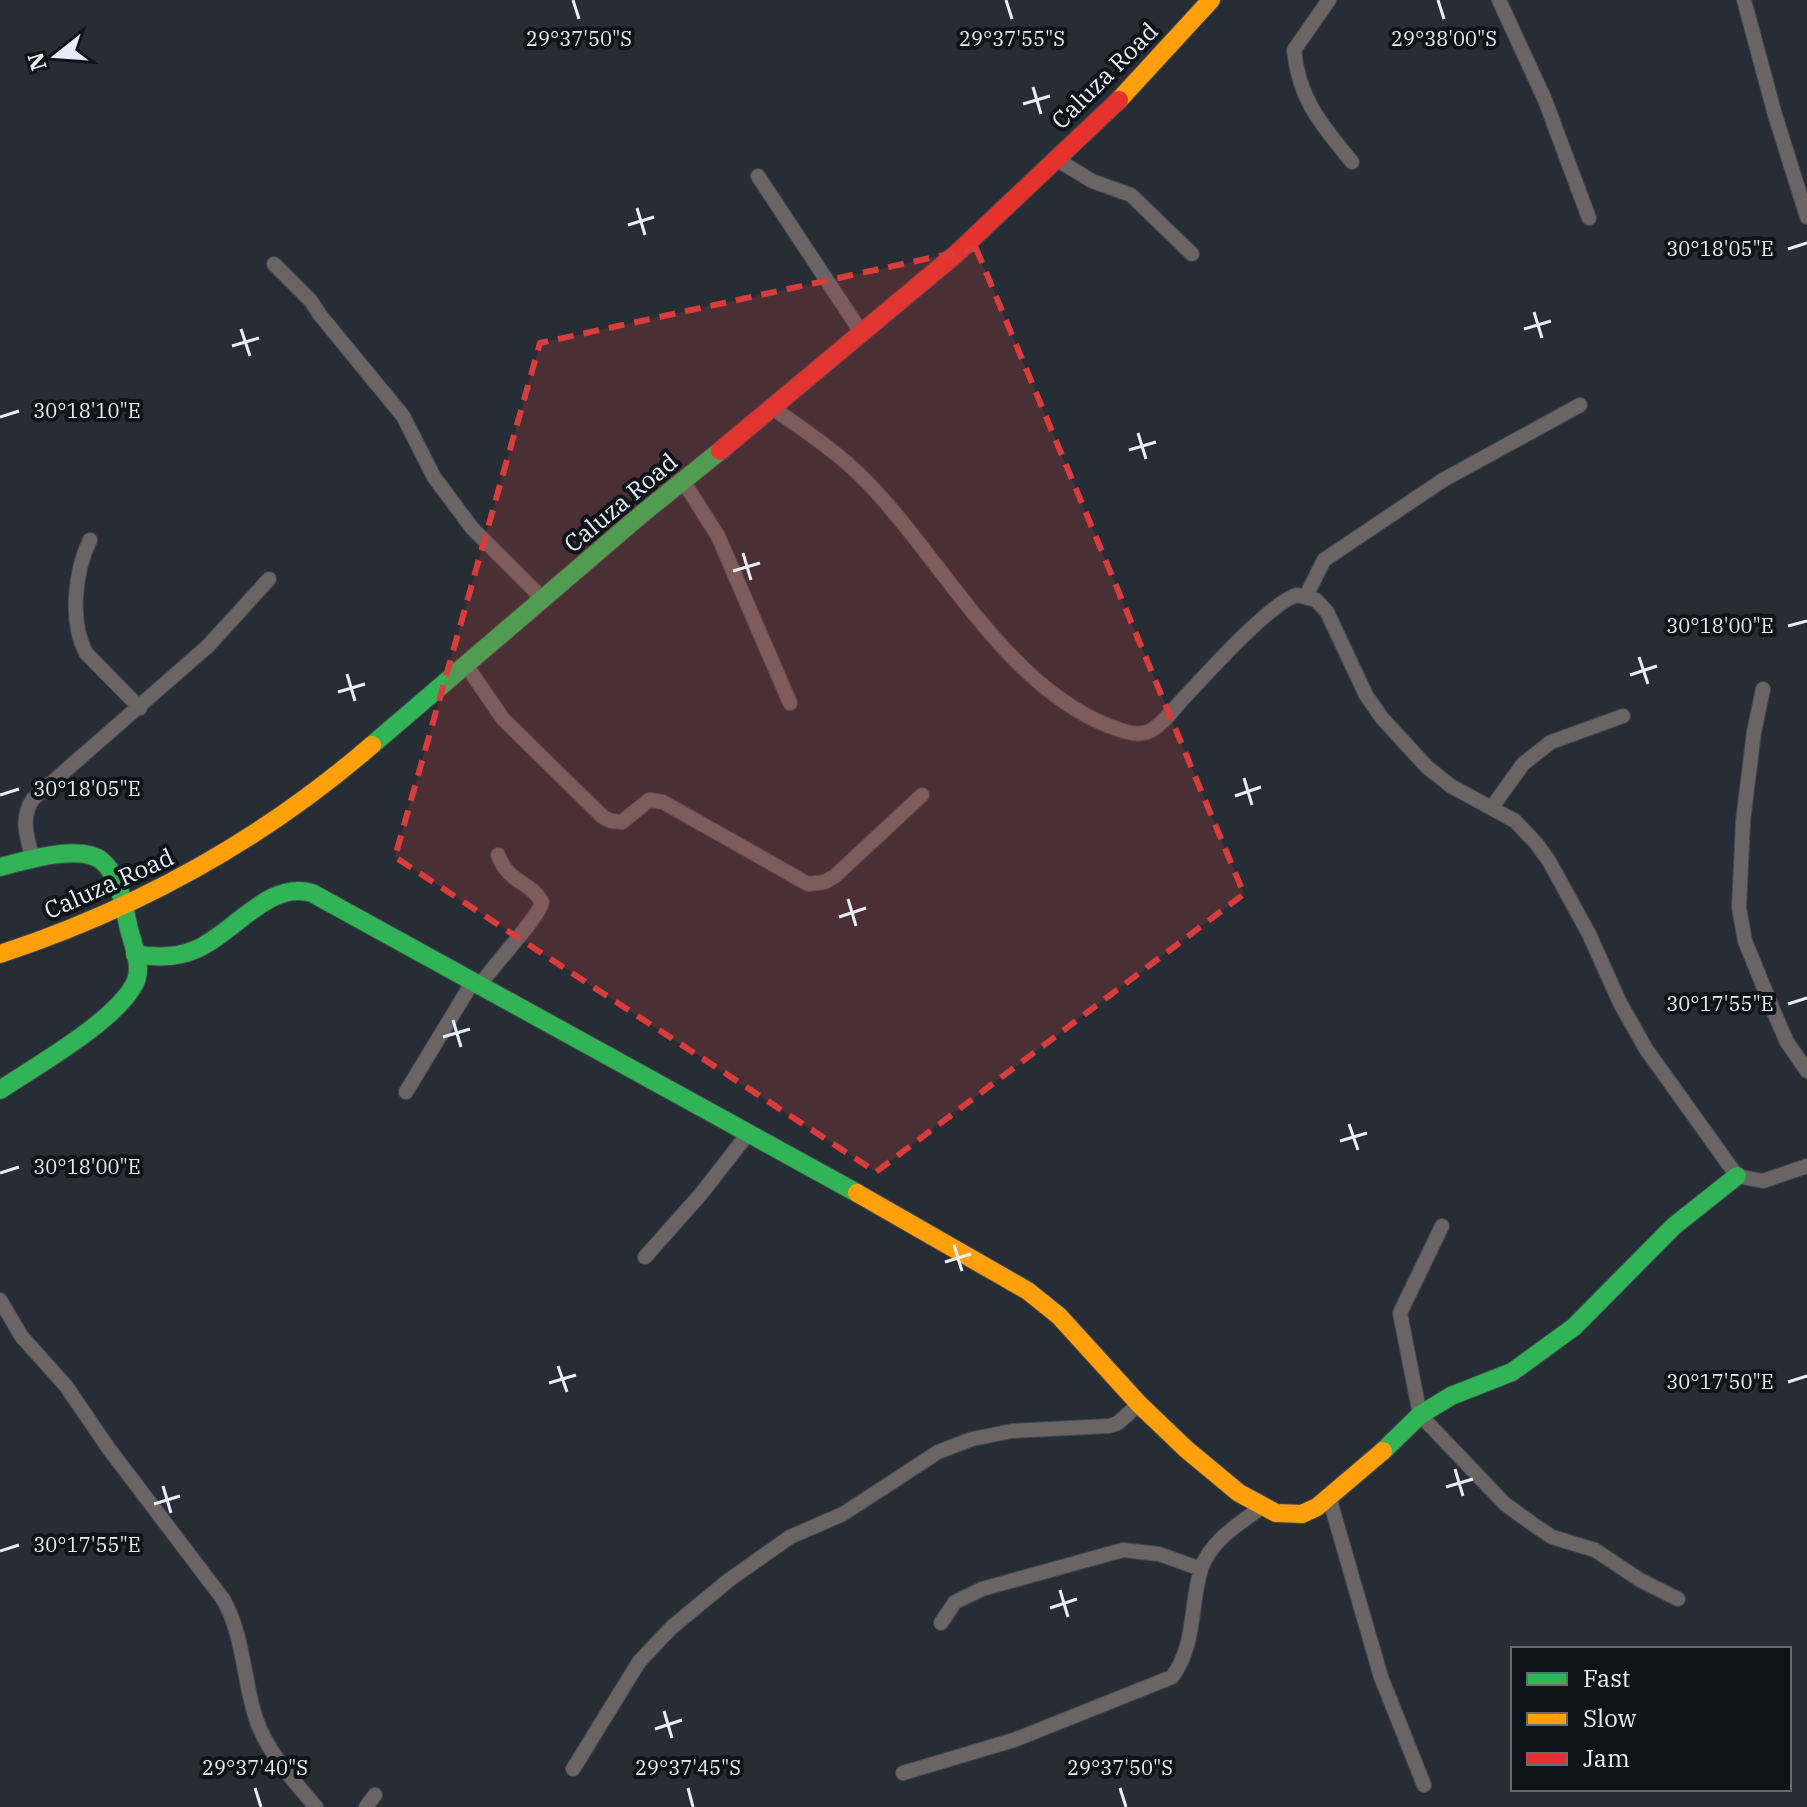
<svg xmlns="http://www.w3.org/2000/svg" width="1807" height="1807" font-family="'IBM Plex Serif',serif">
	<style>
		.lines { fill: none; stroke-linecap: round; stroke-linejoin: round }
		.street-casing { stroke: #43484e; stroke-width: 16 }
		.fast-casing { stroke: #43484e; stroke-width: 20 }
		.slow-casing { stroke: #43484e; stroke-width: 20 }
		.jam-casing { stroke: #43484e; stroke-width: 20 }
		.street { stroke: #6a6464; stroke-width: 14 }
		.fast { stroke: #30b455; stroke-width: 18 }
		.slow { stroke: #ff9f0a; stroke-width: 18 }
		.jam { stroke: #e5322d; stroke-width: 18 }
		.marked { fill: #d83c3d; fill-opacity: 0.2; stroke: #d83c3d; stroke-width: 6; stroke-dasharray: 16 10; stroke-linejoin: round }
		.ticks { fill: none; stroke: #e6edf6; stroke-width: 3 }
		.labels { text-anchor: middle; stroke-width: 8; stroke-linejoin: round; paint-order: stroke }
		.street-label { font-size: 24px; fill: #e6edf6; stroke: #0f141a }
		.ticks-label { font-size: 20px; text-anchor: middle; fill: #e6edf6; stroke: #0f141a; stroke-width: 8; stroke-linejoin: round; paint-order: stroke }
	</style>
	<rect width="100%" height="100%" fill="#272d34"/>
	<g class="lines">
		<defs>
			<path id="street" d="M 1329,0 L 1294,50 C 1299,100 1321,124 1352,162
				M 1499,0 L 1545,100 L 1589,218
				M 1744,0 L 1775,115 L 1807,217
				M 1056,159 L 1092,181 L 1131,195 L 1192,254
				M 758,176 L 861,332
				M 274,264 L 311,301 L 320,315 L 403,416 L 434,477 L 472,528 L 544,600
				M 771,407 C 804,430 839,453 867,482 C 942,559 1005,685 1109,726 C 1122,731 1137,737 1150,731 C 1163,724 1172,711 1181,701 C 1204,677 1269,603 1297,595 L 1316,600 L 1327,612 L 1366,695 L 1382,718 L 1427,767 L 1451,786 L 1515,821 L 1536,843 L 1549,861 L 1589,934 L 1620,1003 L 1646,1049 L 1737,1176 L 1763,1181 L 1807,1166
				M 683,481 L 718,536 L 790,703
				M 90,540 C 75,571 69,621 86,653 L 140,708
				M 1306,596 L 1324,560 L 1443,480 L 1580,405
				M 466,665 L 503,719 L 603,817 L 611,821 L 622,822 L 649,800 L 663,802 L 808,884 L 825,882 L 835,876 L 922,795
				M 1763,689 L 1754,732 L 1743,821 L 1739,908 L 1745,941 L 1773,1010 L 1787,1042 L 1807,1071
				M 1492,807 L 1523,764 L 1551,742 L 1623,716
				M 33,859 C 27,839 20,817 33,799 L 208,646 L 269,579
				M 479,987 C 491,967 539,918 542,902 C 529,880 509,884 498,855
				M 406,1092 L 472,983
				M 1442,1226 L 1400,1313 L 1420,1415 L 1505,1504 L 1534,1525 L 1552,1537 L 1595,1550 L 1640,1580 L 1678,1599
				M 645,1257 L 701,1194 L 747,1135
				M 0,1300 L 22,1337 L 66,1386 L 109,1449 L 223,1599 C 244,1636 243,1679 256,1719 C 268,1753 293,1780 316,1807
				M 1329,1497 L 1381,1677 L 1424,1785
				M 941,1623 L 955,1602 L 982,1589 L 1123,1550 L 1159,1554 L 1201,1569
				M 573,1769 L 639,1662 L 653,1647 L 672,1627 L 729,1580 L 790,1537 L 843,1514 L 938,1452 L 972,1439 L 1012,1431 L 1109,1426 L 1118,1423 L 1139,1404
				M 903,1773 L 1014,1740 L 1172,1677 C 1196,1645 1190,1605 1201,1569 C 1210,1541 1240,1523 1262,1507
				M 366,1807 L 375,1795"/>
			<path id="fast" d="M 372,745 L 643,513 L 720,451
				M 0,867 C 24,861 81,843 102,861 C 120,876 124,908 129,929 C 133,945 143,967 135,983 C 116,1021 36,1066 0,1090
				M 135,954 C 157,958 177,958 197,949 C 235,932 269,880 312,893 L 857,1193
				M 1383,1451 L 1420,1415 L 1451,1396 L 1512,1372 L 1574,1327 L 1674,1226 L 1737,1176"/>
			<path id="slow" d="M 1119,100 L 1211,0
				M 0,954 C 137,909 262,840 372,745
				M 857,1193 L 1028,1291 L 1059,1316 L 1139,1404 L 1186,1449 L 1239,1493 L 1276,1513 L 1302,1514 L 1317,1507 L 1383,1451"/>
			<path id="jam" d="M 720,451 L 956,254 L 1119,100"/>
		</defs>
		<use href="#street" class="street-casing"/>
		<use href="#fast" class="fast-casing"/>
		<use href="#slow" class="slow-casing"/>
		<use href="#jam" class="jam-casing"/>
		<use href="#street" class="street"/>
		<use href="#fast" class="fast"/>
		<use href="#slow" class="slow"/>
		<use href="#jam" class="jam"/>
	</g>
	<path class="marked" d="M 976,248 L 1244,894 L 876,1172 L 395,857 L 540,343 Z"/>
	<path class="ticks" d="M 573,0 L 579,19M 1006,0 L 1012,19M 1438,0 L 1444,19M 1033,87 L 1041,114M 1023,104 L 1050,96M 637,208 L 645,235M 628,225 L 654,217M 1788,249 L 1807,243M 1534,312 L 1542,338M 241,329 L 250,356M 1524,329 L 1551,321M 232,346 L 259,338M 0,417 L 19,411M 1138,433 L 1146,459M 1129,450 L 1156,442M 743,553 L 751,580M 733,571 L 760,563M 1788,626 L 1807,621M 1639,657 L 1648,684M 347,674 L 355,701M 1630,675 L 1657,666M 338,692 L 365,684M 1244,778 L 1252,805M 0,795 L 19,789M 1235,796 L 1261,787M 848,899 L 856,926M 839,917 L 866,908M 1788,1004 L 1807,998M 453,1020 L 461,1047M 443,1037 L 470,1029M 1349,1124 L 1358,1150M 1340,1141 L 1367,1133M 0,1173 L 19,1167M 954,1245 L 962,1271M 945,1262 L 971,1254M 558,1366 L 567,1392M 1788,1382 L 1807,1376M 549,1383 L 576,1375M 1455,1469 L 1463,1496M 163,1486 L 171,1513M 1446,1487 L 1473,1479M 154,1504 L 180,1496M 0,1551 L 19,1545M 1060,1590 L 1068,1617M 1050,1608 L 1077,1599M 664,1711 L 672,1738M 655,1729 L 682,1720M 255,1788 L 261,1807M 688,1788 L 693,1807M 1120,1788 L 1126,1807"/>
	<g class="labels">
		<g class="street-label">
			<text transform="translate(1105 76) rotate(-45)" y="8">Caluza Road</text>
			<text transform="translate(621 503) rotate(-40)" y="8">Caluza Road</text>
			<text transform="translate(109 884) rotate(-24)" y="8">Caluza Road</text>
		</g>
	</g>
	<g class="ticks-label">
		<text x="579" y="46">29°37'50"S</text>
		<text x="1012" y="46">29°37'55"S</text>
		<text x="1444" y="46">29°38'00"S</text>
		<text x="1720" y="256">30°18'05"E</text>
		<text x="87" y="418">30°18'10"E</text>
		<text x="1720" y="633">30°18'00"E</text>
		<text x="87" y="796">30°18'05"E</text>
		<text x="1720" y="1011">30°17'55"E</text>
		<text x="87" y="1174">30°18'00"E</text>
		<text x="1720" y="1389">30°17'50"E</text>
		<text x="87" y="1552">30°17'55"E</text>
		<text x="255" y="1775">29°37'40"S</text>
		<text x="688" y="1775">29°37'45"S</text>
		<text x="1120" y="1775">29°37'50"S</text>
	</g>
	<rect x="1511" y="1647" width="280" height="144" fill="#0f141a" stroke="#656b72" stroke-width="2"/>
	<rect x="1527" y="1673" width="40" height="12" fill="#30b455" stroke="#656b72" stroke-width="2"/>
	<text x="1583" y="1687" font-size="24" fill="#e6edf6">Fast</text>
	<rect x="1527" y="1713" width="40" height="12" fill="#ff9f0a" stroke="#656b72" stroke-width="2"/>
	<text x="1583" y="1727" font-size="24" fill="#e6edf6">Slow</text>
	<rect x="1527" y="1753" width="40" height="12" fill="#e5322d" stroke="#656b72" stroke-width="2"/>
	<text x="1583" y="1767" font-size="24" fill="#e6edf6">Jam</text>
	<g transform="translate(56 56) rotate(253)" stroke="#0f141a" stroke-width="6" paint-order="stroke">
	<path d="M0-6L14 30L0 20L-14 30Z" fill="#e6edf6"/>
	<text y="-12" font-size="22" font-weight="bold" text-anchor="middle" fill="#e6edf6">N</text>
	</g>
</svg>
